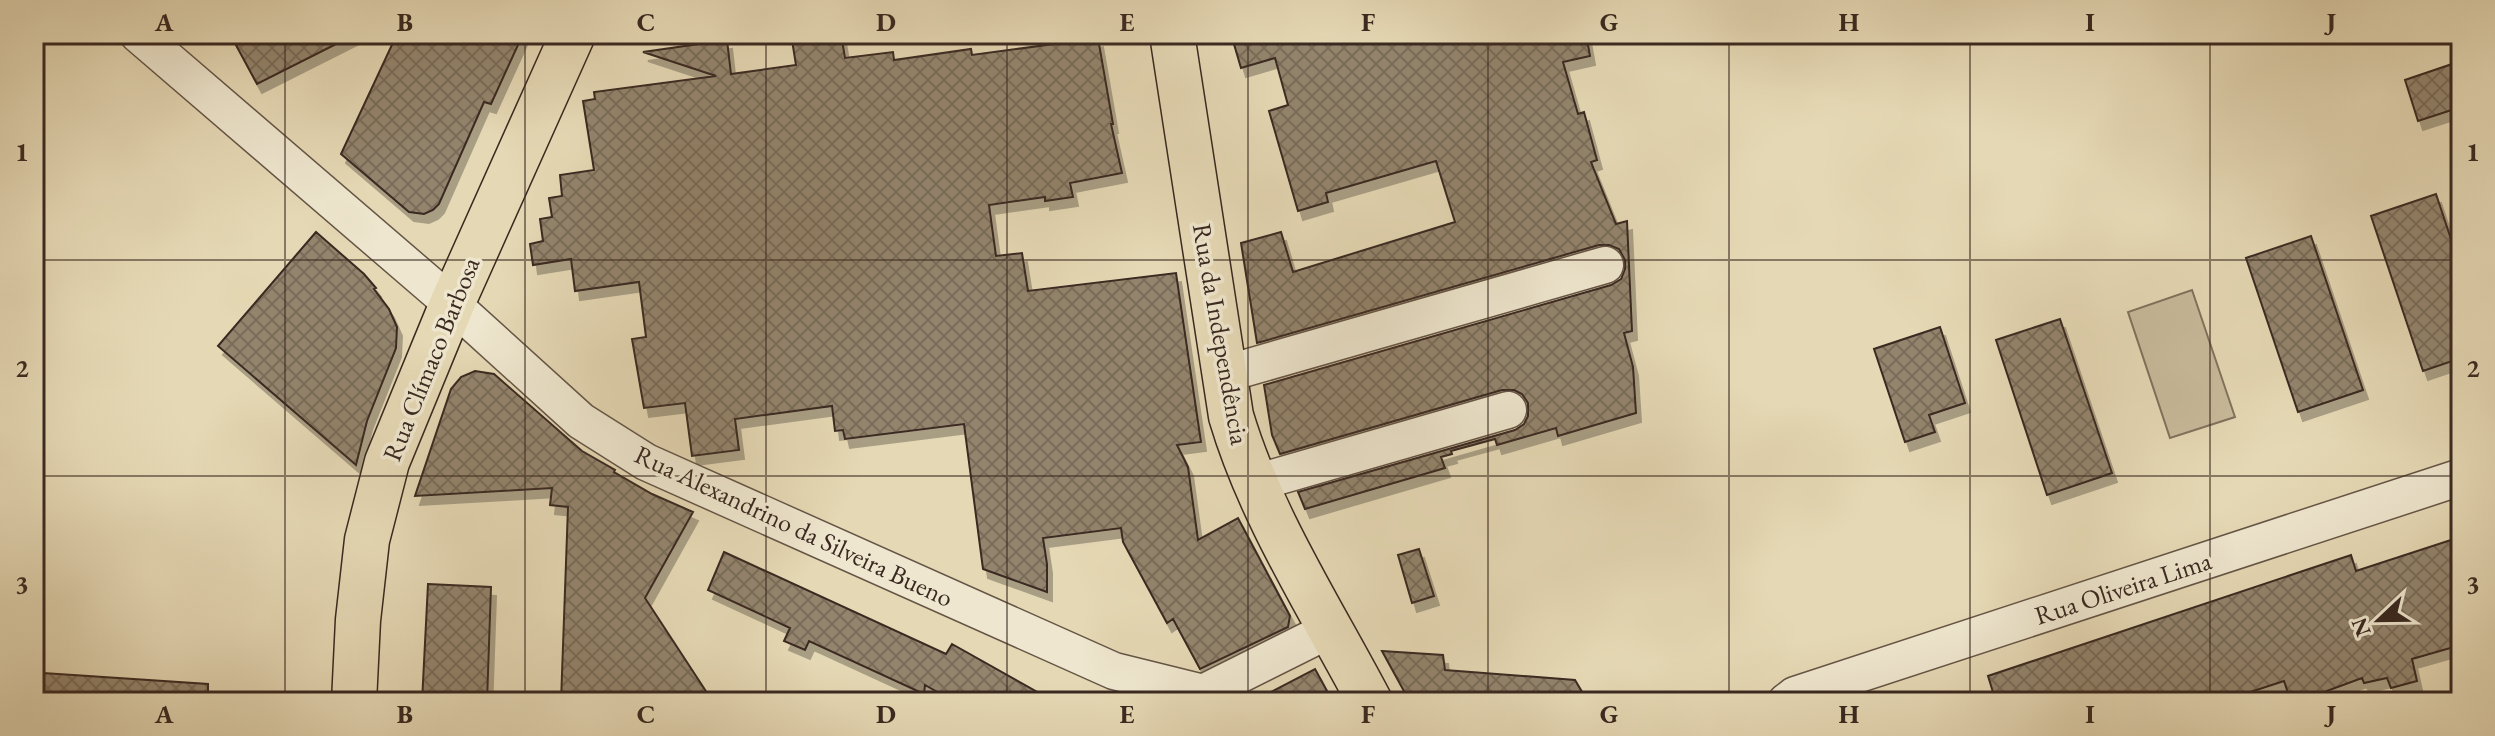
<svg xmlns="http://www.w3.org/2000/svg" width="2495" height="736" font-family="'EB Garamond',serif">
	<style>
		.pitch { fill: #c8ba9b; stroke: #81725e; stroke-width: 2 }
		.building { fill: url(#building-cross-hatch); stroke: #3a2921; stroke-width: 2; filter: url(#shadow) }
		.lines { fill: none; stroke-linecap: round; stroke-linejoin: round }
		.minor-casing { stroke: #655546; stroke-width: 39 }
		.major-casing { stroke: #3a2921; stroke-width: 47 }
		.minor { stroke: #eee6ce; stroke-width: 36 }
		.major { stroke: #e5d8b4; stroke-width: 44 }
		.grid { fill: none; stroke: #3a2921; stroke-width: 2; stroke-opacity: 0.55 }
		.labels { text-anchor: middle; stroke-width: 7; stroke-linejoin: round; paint-order: stroke }
		.street-label { font-size: 26px; fill: #3a2921; stroke: #eee6ce }
		.neatline { fill: none; stroke: #3a2921; stroke-width: 3 }
		.grid-label { font-size: 26px; text-anchor: middle; font-weight: bold; fill: #3a2921 }
	</style>
	<defs>
		<pattern id="building-cross-hatch" width="8" height="8" patternUnits="userSpaceOnUse" patternTransform="scale(2)"><rect width="8" height="8" fill="#93846d"/><path d="M0 0l8 8M0 8l8-8" fill="none" stroke="#796c59"/></pattern>
		<filter id="shadow"><feDropShadow dx="5" dy="9" stdDeviation="0" flood-color="#0004"/></filter>
	</defs>
	<rect width="100%" height="100%" fill="#e5d8b4"/>
	<filter id="stains"><feTurbulence type="fractalNoise" baseFrequency=".0025" numOctaves="4"/><feColorMatrix values="0 0 0 0 .2 0 0 0 0 .09 0 0 0 0 .02 0 0 0 .5 -.17"/></filter>
	<radialGradient id="worn" r=".72"><stop offset=".6" stop-color="#630" stop-opacity="0"/><stop offset="1" stop-color="#630" stop-opacity=".3"/></radialGradient>
	<path class="pitch" d="M 2192,290 L 2235,417 L 2170,438 L 2128,312 Z"/>
	<path class="building" d="M 230,34 L 356,34 L 257,84 Z
		M 397,34 L 523,34 L 491,104 L 484,102 L 439,204 L 433,210 L 424,214 L 409,212 L 341,154 Z
		M 791,34 L 841,34 L 845,58 L 893,52 L 894,60 L 971,49 L 972,55 L 1098,38 L 1113,124 L 1111,124 L 1122,173 L 1070,183 L 1073,197 L 1045,201 L 1045,197 L 989,205 L 996,256 L 1022,253 L 1028,291 L 1176,273 L 1201,442 L 1177,445 L 1188,467 L 1198,540 L 1238,518 L 1290,616 L 1288,627 L 1200,669 L 1173,619 L 1167,623 L 1123,542 L 1121,528 L 1043,538 L 1047,564 L 1047,592 L 983,569 L 964,424 L 845,439 L 843,430 L 835,431 L 832,406 L 735,419 L 739,450 L 692,456 L 685,403 L 644,408 L 632,339 L 646,337 L 639,282 L 575,291 L 571,259 L 533,265 L 530,244 L 543,241 L 540,219 L 552,217 L 549,198 L 562,196 L 560,175 L 594,170 L 583,101 L 595,99 L 594,92 L 716,76 L 643,52 L 727,40 L 731,74 L 796,65 Z
		M 1231,34 L 1586,34 L 1590,56 L 1563,62 L 1578,114 L 1584,112 L 1597,160 L 1591,162 L 1616,224 L 1627,221 L 1632,331 L 1624,333 L 1633,367 L 1636,413 L 1558,436 L 1556,428 L 1497,445 L 1495,439 L 1451,451 L 1452,454 L 1441,457 L 1445,468 L 1305,509 L 1298,492 L 1515,430 L 1524,424 L 1528,416 L 1528,403 L 1522,394 L 1514,390 L 1502,390 L 1280,454 L 1272,435 L 1264,385 L 1611,285 L 1621,279 L 1625,269 L 1625,260 L 1619,249 L 1609,245 L 1599,245 L 1257,343 L 1241,243 L 1281,232 L 1293,272 L 1455,222 L 1436,161 L 1326,193 L 1328,202 L 1298,211 L 1269,111 L 1288,105 L 1275,58 L 1241,68 Z
		M 2461,61 L 2461,107 L 2418,121 L 2405,80 Z
		M 2436,194 L 2461,269 L 2461,358 L 2423,371 L 2371,216 Z
		M 316,232 L 364,274 L 376,288 L 374,289 L 389,309 L 397,327 L 396,348 L 367,421 L 356,465 L 218,346 Z
		M 2311,236 L 2363,390 L 2298,412 L 2246,258 Z
		M 2060,319 L 2112,473 L 2047,495 L 1996,340 Z
		M 1940,327 L 1965,403 L 1929,415 L 1935,432 L 1905,442 L 1874,349 Z
		M 475,371 L 494,374 L 582,451 L 615,470 L 614,472 L 652,494 L 693,512 L 645,598 L 713,702 L 561,702 L 568,507 L 550,505 L 552,488 L 415,496 L 451,389 L 461,377 Z
		M 2457,538 L 2461,551 L 2461,645 L 2412,659 L 2417,681 L 2391,688 L 2387,678 L 2364,683 L 2362,678 L 2297,702 L 2291,702 L 2284,681 L 2235,697 L 2236,702 L 1996,702 L 1988,676 L 2351,555 L 2356,571 Z
		M 1419,549 L 1434,596 L 1412,603 L 1398,555 Z
		M 724,552 L 946,654 L 952,644 L 1055,702 L 955,702 L 925,685 L 924,694 L 809,641 L 805,650 L 784,641 L 790,628 L 708,590 Z
		M 428,584 L 491,587 L 487,702 L 422,702 Z
		M 1382,651 L 1443,655 L 1445,670 L 1575,680 L 1588,702 L 1514,698 L 1513,694 L 1475,699 L 1475,702 L 1410,702 Z
		M 1315,669 L 1333,702 L 1252,702 Z
		M 43,673 L 208,684 L 208,702 L 42,702 Z"/>
	<g class="lines">
		<defs>
			<path id="minor" d="M 138,34 L 452,304 L 581,421 L 646,462 L 1114,671 L 1203,693 L 1331,629
				M 1225,374 L 1605,265
				M 1255,483 L 1508,410
				M 1786,702 L 1795,695 L 2461,477"/>
			<path id="major" d="M 1172,34 L 1231,416 C 1261,517 1321,609 1370,702
				M 354,702 L 358,620 L 367,540 L 387,462 L 452,304 L 573,34"/>
		</defs>
		<use href="#minor" class="minor-casing"/>
		<use href="#major" class="major-casing"/>
		<use href="#minor" class="minor"/>
		<use href="#major" class="major"/>
	</g>
	<path class="grid" d="M 285,34 L 285,702M 525,34 L 525,702M 766,34 L 766,702M 1007,34 L 1007,702M 1248,34 L 1248,702M 1488,34 L 1488,702M 1729,34 L 1729,702M 1970,34 L 1970,702M 2210,34 L 2210,702M 34,260 L 2461,260M 34,476 L 2461,476"/>
	<g class="labels">
		<g class="street-label">
			<text transform="translate(1221 334) rotate(80)" y="9">Rua da Independência</text>
			<text transform="translate(431 359) rotate(-68)" y="9">Rua Clímaco Barbosa</text>
			<text transform="translate(794 526) rotate(25)" y="9">Rua Alexandrino da Silveira Bueno</text>
			<text transform="translate(2123 588) rotate(-18)" y="9">Rua Oliveira Lima</text>
		</g>
	</g>
	<rect width="2495" height="736" fill="none" stroke="#e5d8b4" stroke-width="88"/>
	<g transform="translate(2379 620) rotate(248)" stroke="#eee6ce" stroke-width="6" paint-order="stroke">
	<path d="M0-6L14 30L0 20L-14 30Z" fill="#3a2921"/>
	<text y="-12" font-size="22" font-weight="bold" text-anchor="middle" fill="#3a2921">N</text>
	</g>
	<rect x="44" y="44" width="2407" height="648" class="neatline"/>
	<g class="grid-label">
		<text x="164" y="31">A</text>
		<text x="405" y="31">B</text>
		<text x="646" y="31">C</text>
		<text x="886" y="31">D</text>
		<text x="1127" y="31">E</text>
		<text x="1368" y="31">F</text>
		<text x="1609" y="31">G</text>
		<text x="1849" y="31">H</text>
		<text x="2090" y="31">I</text>
		<text x="2331" y="31">J</text>
		<text x="22" y="161">1</text>
		<text x="2473" y="161">1</text>
		<text x="22" y="377">2</text>
		<text x="2473" y="377">2</text>
		<text x="22" y="593">3</text>
		<text x="2473" y="593">3</text>
		<text x="164" y="723">A</text>
		<text x="405" y="723">B</text>
		<text x="646" y="723">C</text>
		<text x="886" y="723">D</text>
		<text x="1127" y="723">E</text>
		<text x="1368" y="723">F</text>
		<text x="1609" y="723">G</text>
		<text x="1849" y="723">H</text>
		<text x="2090" y="723">I</text>
		<text x="2331" y="723">J</text>
	</g>
	<rect width="100%" height="100%" filter="url(#stains)"/>
	<rect width="100%" height="100%" fill="url(#worn)"/>
</svg>
